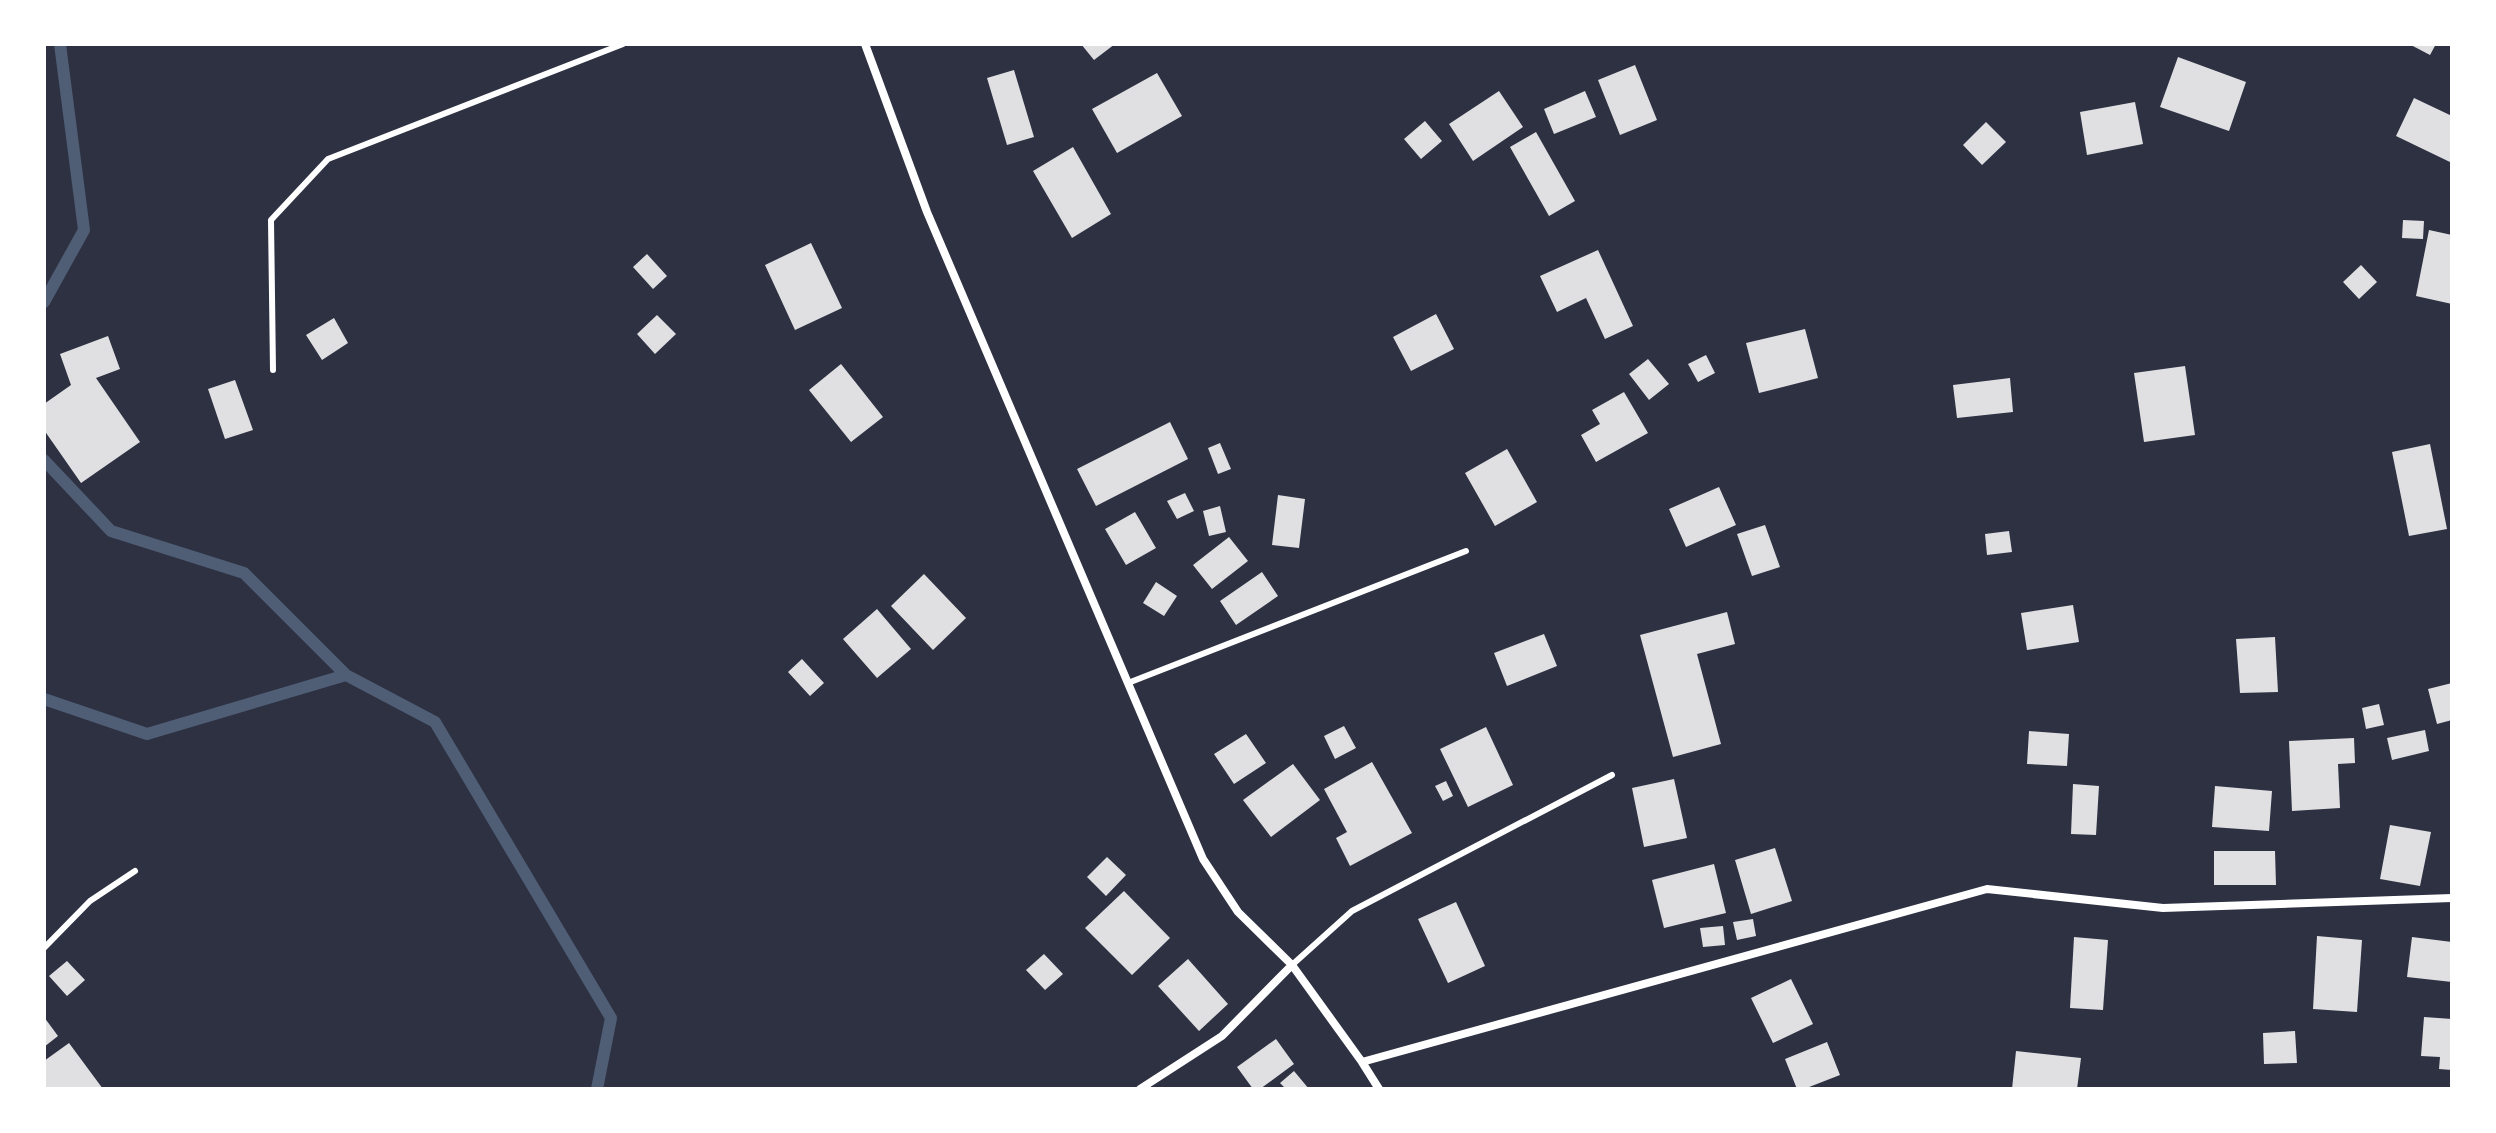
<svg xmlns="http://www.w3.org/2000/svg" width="2496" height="1133" font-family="'Titillium Web',sans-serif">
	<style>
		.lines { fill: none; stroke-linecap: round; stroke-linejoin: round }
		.stream { stroke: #4f5d75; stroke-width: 12 }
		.building { fill: #e0e0e3 }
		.service { stroke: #fff; stroke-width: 6 }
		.minor { stroke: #fff; stroke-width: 8 }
	</style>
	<rect width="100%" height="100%" fill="#2d3142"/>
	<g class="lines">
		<path class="stream" d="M 44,302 L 84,230 L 60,44
			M 44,460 L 111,531 L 244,573 L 346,675 L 435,722 L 611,1018 L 597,1089
			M 44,699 L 147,734 L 346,675"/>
	</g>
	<path class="building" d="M 1081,44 L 1115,44 L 1094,60 Z
		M 2409,44 L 2436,44 L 2430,55 Z
		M 2178,57 L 2246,82 L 2229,131 L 2160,107 Z
		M 1635,65 L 1657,120 L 1620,135 L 1598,80 Z
		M 1014,70 L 1034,137 L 1007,145 L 987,78 Z
		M 1157,73 L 1182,116 L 1117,153 L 1092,109 Z
		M 1499,91 L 1523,127 L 1473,161 L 1449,124 Z
		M 1585,91 L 1596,117 L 1554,134 L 1544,109 Z
		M 2414,98 L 2452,116 L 2452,163 L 2396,136 Z
		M 2135,102 L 2143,144 L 2087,155 L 2080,112 Z
		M 1425,121 L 1442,141 L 1421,159 L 1404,139 Z
		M 1986,122 L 2006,142 L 1982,165 L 1963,145 Z
		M 1536,132 L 1575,201 L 1549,216 L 1510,147 Z
		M 1073,147 L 1111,214 L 1072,238 L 1033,171 Z
		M 2403,220 L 2424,221 L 2423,239 L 2402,238 Z
		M 2429,230 L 2452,235 L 2452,304 L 2416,296 Z
		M 811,243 L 842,308 L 795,330 L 765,265 Z
		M 1598,250 L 1633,326 L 1605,339 L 1586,298 L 1557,312 L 1540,276 Z
		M 647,254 L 667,276 L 653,289 L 633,267 Z
		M 2361,265 L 2377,282 L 2359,299 L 2343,282 Z
		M 1436,314 L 1454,349 L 1411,371 L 1393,337 Z
		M 657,315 L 676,334 L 655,354 L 637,334 Z
		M 334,318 L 348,343 L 322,360 L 306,335 Z
		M 1805,329 L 1818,378 L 1759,393 L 1746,343 Z
		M 108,336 L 120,369 L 96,378 L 140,442 L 81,483 L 44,430 L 44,404 L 71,385 L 60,354 Z
		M 1706,355 L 1715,373 L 1698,382 L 1688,364 Z
		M 1648,359 L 1669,384 L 1649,400 L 1629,374 Z
		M 841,364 L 883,417 L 851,442 L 809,390 Z
		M 2185,366 L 2195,435 L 2144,442 L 2134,373 Z
		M 2010,378 L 2013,412 L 1957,418 L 1953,385 Z
		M 235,380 L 253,430 L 225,439 L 208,389 Z
		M 1624,392 L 1648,433 L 1596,462 L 1581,435 L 1600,424 L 1592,410 Z
		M 1170,422 L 1188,459 L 1096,506 L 1077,469 Z
		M 1220,443 L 1231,469 L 1218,474 L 1208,448 Z
		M 2430,444 L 2447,529 L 2409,536 L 2392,452 Z
		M 1507,449 L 1537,502 L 1495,526 L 1465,473 Z
		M 1719,487 L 1736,525 L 1686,547 L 1669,509 Z
		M 1185,493 L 1194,511 L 1177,519 L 1167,501 Z
		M 1278,495 L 1305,499 L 1299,548 L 1272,545 Z
		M 1220,506 L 1226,532 L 1209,536 L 1203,511 Z
		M 1135,512 L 1156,548 L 1126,565 L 1105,529 Z
		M 1765,525 L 1780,567 L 1752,576 L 1737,534 Z
		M 2009,531 L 2012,552 L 1987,555 L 1985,534 Z
		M 1229,537 L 1248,561 L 1212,589 L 1193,565 Z
		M 1262,572 L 1278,596 L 1236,625 L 1220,601 Z
		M 924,574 L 966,618 L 933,650 L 891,606 Z
		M 1156,582 L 1177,596 L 1164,616 L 1143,603 Z
		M 2073,605 L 2079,642 L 2027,650 L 2021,613 Z
		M 877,609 L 911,649 L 877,678 L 843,639 Z
		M 1727,612 L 1735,644 L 1697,654 L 1721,744 L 1673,757 L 1640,635 Z
		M 1544,634 L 1557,666 L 1507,686 L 1494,653 Z
		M 2275,637 L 2278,692 L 2240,693 L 2236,639 Z
		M 802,659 L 824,683 L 810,696 L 788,672 Z
		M 2452,683 L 2452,720 L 2437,724 L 2428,689 Z
		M 2379,704 L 2384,725 L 2366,729 L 2362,708 Z
		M 1344,726 L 1356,748 L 1335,759 L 1324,736 Z
		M 1486,727 L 1513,785 L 1468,807 L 1440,749 Z
		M 2425,730 L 2429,751 L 2392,760 L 2387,738 Z
		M 2029,731 L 2069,734 L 2067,766 L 2027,764 Z
		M 1246,734 L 1266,763 L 1234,784 L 1214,754 Z
		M 2354,738 L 2355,763 L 2338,764 L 2340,808 L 2292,811 L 2289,741 Z
		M 1372,762 L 1412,833 L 1350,866 L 1336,838 L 1347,832 L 1324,789 Z
		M 1293,764 L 1320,800 L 1271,837 L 1243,800 Z
		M 1674,779 L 1687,838 L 1644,847 L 1632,788 Z
		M 1446,781 L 1453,796 L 1443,801 L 1435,786 Z
		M 2073,784 L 2099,786 L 2096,835 L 2071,834 Z
		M 2215,786 L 2272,791 L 2269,831 L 2212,827 Z
		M 2390,825 L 2431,832 L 2420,886 L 2380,879 Z
		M 1775,848 L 1792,901 L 1751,914 L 1735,860 Z
		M 2214,851 L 2275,851 L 2276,885 L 2214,885 Z
		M 1107,857 L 1126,875 L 1106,896 L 1087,877 Z
		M 1714,864 L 1726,913 L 1664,928 L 1652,880 Z
		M 1124,891 L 1170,938 L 1132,975 L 1085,928 Z
		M 1456,902 L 1485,966 L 1448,983 L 1418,919 Z
		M 1753,919 L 1756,936 L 1737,940 L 1733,922 Z
		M 1723,926 L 1725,945 L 1703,947 L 1700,928 Z
		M 2317,936 L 2362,940 L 2357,1012 L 2313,1009 Z
		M 2074,937 L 2108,940 L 2103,1010 L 2070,1008 Z
		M 2412,937 L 2452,942 L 2452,982 L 2407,977 Z
		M 1044,954 L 1063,974 L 1045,990 L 1026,970 Z
		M 1188,959 L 1228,1004 L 1199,1031 L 1158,986 Z
		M 67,961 L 85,980 L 67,996 L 49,976 Z
		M 1791,979 L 1813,1024 L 1773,1043 L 1751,998 Z
		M 44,1017 L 58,1036 L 44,1047 Z
		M 2424,1017 L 2452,1019 L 2452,1070 L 2439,1069 L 2440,1057 L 2421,1056 Z
		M 2295,1031 L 2297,1063 L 2264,1064 L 2263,1033 Z
		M 1276,1039 L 1294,1064 L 1260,1089 L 1253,1089 L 1237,1067 Z
		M 1827,1042 L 1840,1075 L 1804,1089 L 1797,1089 L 1785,1059 Z
		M 69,1043 L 103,1089 L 47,1089 L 44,1084 L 44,1061 Z
		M 2016,1051 L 2081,1058 L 2077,1089 L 2012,1089 Z
		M 1294,1071 L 1309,1089 L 1286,1089 L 1280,1083 Z"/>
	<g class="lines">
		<path class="service" d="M 273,370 L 271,220 L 328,159 L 623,44
			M 1128,683 L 1466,551
			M 44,948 L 90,901 L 135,871
			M 1292,965 L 1352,911 L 1612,775"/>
		<path class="minor" d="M 865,44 L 927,212 L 1203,859 L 1238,912 L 1292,965 L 1362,1062 L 1379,1089
			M 1362,1062 L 1987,889 L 2163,908 L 2452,898
			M 1140,1089 L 1222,1036 L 1292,965"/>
	</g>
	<rect width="2496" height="1133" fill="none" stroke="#ffffff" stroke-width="92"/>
</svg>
